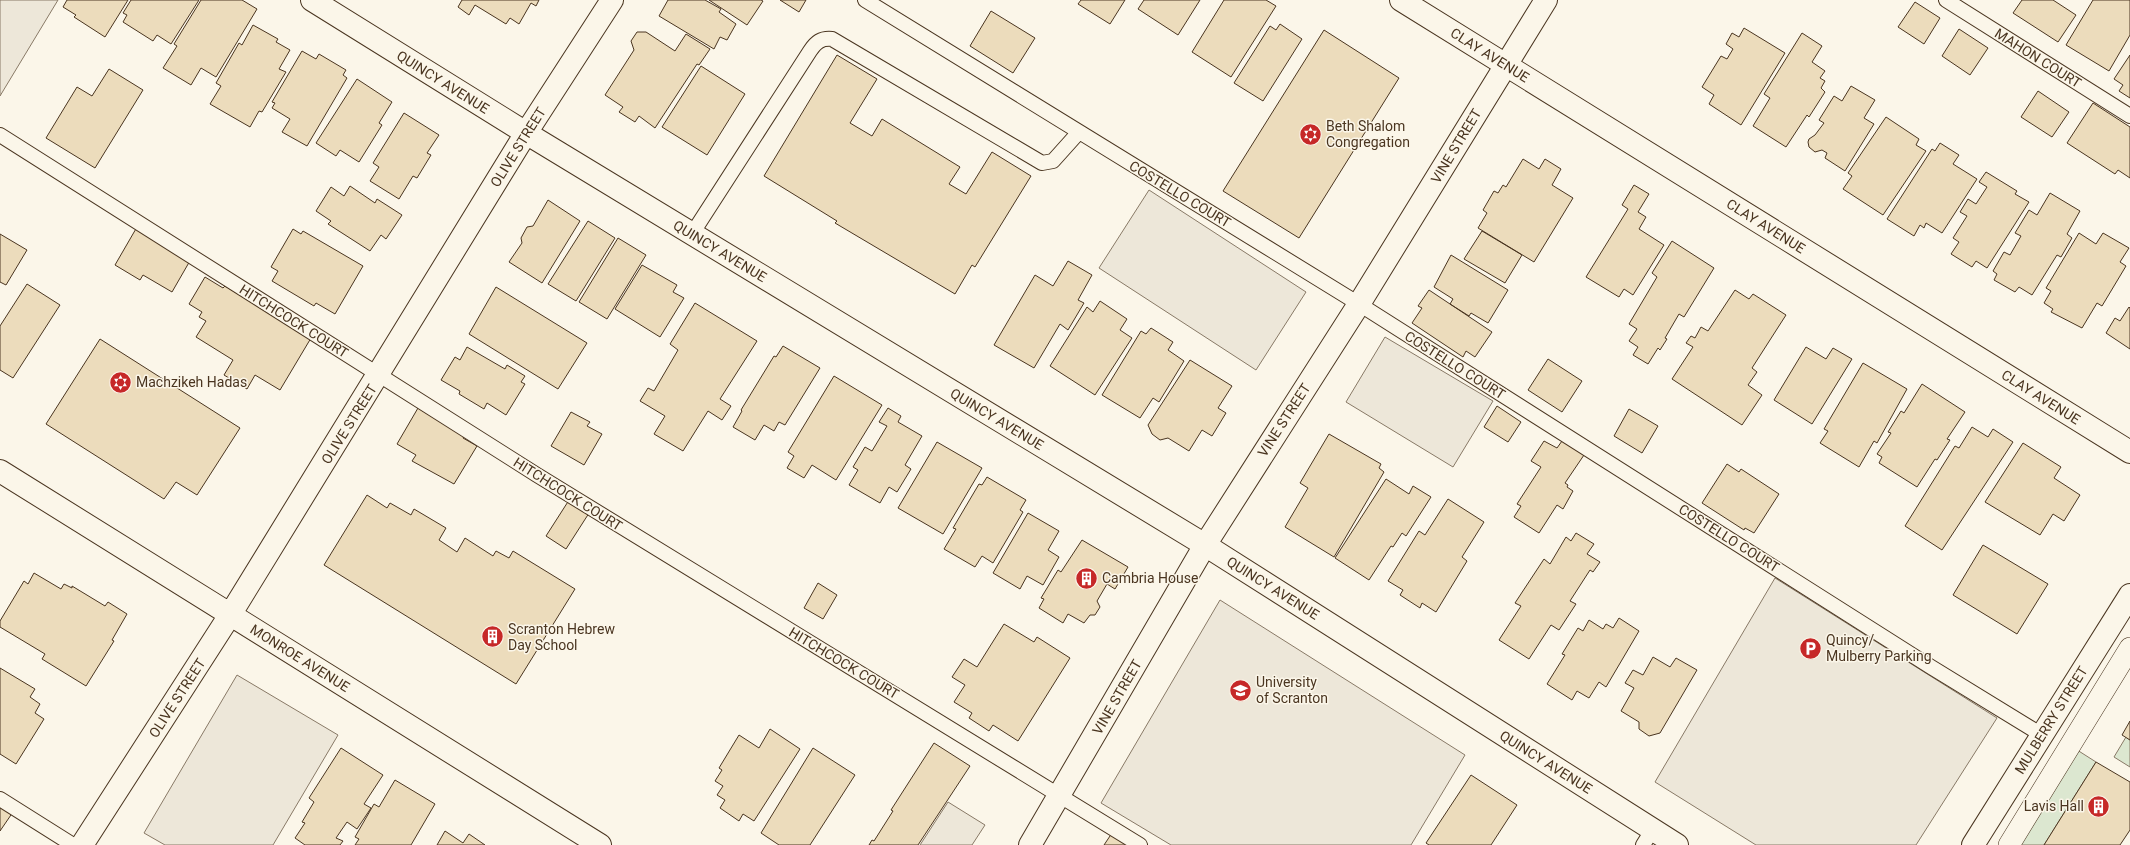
<svg xmlns="http://www.w3.org/2000/svg" width="2130" height="845" font-family="Roboto,sans-serif">
	<style>
		.green { fill: #dce7d0; stroke: #887966 }
		.parking { fill: #ede7d9; stroke: #887966 }
		.building { fill: #ecdcbc; stroke: #4a3520 }
		.lines { fill: none; stroke-linecap: round; stroke-linejoin: round }
		.service-casing { stroke: #4a3520; stroke-width: 16 }
		.pedestrian-casing { stroke: #4a3520; stroke-width: 22 }
		.minor-casing { stroke: #4a3520; stroke-width: 24 }
		.secondary-casing { stroke: #4a3520; stroke-width: 24 }
		.primary-casing { stroke: #4a3520; stroke-width: 24 }
		.service { stroke: #fbf6e9; stroke-width: 14 }
		.pedestrian { stroke: #fbf6e9; stroke-width: 21 }
		.minor { stroke: #fbf6e9; stroke-width: 22 }
		.secondary { stroke: #fbf6e9; stroke-width: 22 }
		.primary { stroke: #fbf6e9; stroke-width: 22 }
		.labels { text-anchor: middle; stroke-width: 3; stroke-linejoin: round; paint-order: stroke }
		.street-label { font-size: 14px; fill: #4a3520; stroke: #fbf6e9 }
		.poi-label { font-size: 14px; fill: #4a3520; stroke: #fbf6e9; text-anchor: start }
	</style>
	<rect width="100%" height="100%" fill="#fbf6e9"/>
	<path class="green" d="M 2126,737 L 2130,740 L 2130,767 L 2114,757 Z
		M 2074,748 L 2096,762 L 2044,845 L 2015,845 Z"/>
	<path class="parking" d="M 0,0 L 58,0 L 0,96 Z
		M 1149,190 L 1306,292 L 1256,370 L 1099,268 Z
		M 1385,337 L 1493,401 L 1453,467 L 1346,402 Z
		M 1775,578 L 1997,718 L 1916,845 L 1756,845 L 1655,782 Z
		M 1220,600 L 1465,755 L 1411,845 L 1171,845 L 1101,803 Z
		M 237,675 L 338,735 L 273,845 L 165,845 L 144,833 Z
		M 948,802 L 985,825 L 972,845 L 920,845 Z"/>
	<path class="building" d="M 67,0 L 128,0 L 105,37 L 74,17 L 76,15 L 63,7 Z
		M 131,0 L 199,0 L 171,44 L 157,35 L 153,41 L 123,22 L 127,15 L 123,13 Z
		M 201,0 L 242,0 L 257,9 L 216,77 L 201,68 L 191,85 L 163,68 L 177,46 L 174,44 Z
		M 462,0 L 539,0 L 536,6 L 531,3 L 519,24 L 510,18 L 506,24 L 475,5 L 469,15 L 458,7 Z
		M 668,0 L 705,0 L 721,9 L 719,12 L 736,24 L 727,40 L 720,37 L 714,49 L 659,16 Z
		M 709,0 L 761,0 L 763,1 L 747,25 Z
		M 780,0 L 806,0 L 799,12 Z
		M 1081,0 L 1125,0 L 1110,24 L 1078,4 Z
		M 1144,0 L 1200,0 L 1178,35 L 1138,9 Z
		M 1224,0 L 1266,0 L 1276,6 L 1231,77 L 1192,52 Z
		M 2022,0 L 2053,0 L 2076,15 L 2058,42 L 2013,13 Z
		M 2093,0 L 2130,0 L 2130,35 L 2109,71 L 2066,45 Z
		M 1915,2 L 1940,18 L 1924,44 L 1898,27 Z
		M 991,11 L 1035,38 L 1013,73 L 970,46 Z
		M 1280,24 L 1302,39 L 1263,101 L 1234,83 L 1270,26 L 1276,30 Z
		M 253,25 L 278,39 L 276,42 L 290,50 L 279,69 L 286,72 L 262,112 L 259,111 L 250,127 L 210,104 L 221,86 L 216,83 L 239,43 L 242,45 Z
		M 1744,28 L 1785,53 L 1741,125 L 1709,104 L 1714,95 L 1702,87 L 1721,56 L 1727,59 L 1733,49 L 1726,44 L 1732,33 L 1739,37 Z
		M 1959,29 L 1988,48 L 1970,75 L 1942,56 Z
		M 1324,30 L 1399,78 L 1299,238 L 1223,191 Z
		M 637,32 L 646,32 L 675,51 L 686,34 L 710,49 L 699,65 L 697,64 L 655,128 L 639,116 L 635,122 L 619,112 L 623,107 L 605,95 L 634,50 L 631,41 Z
		M 1802,33 L 1822,46 L 1812,62 L 1825,71 L 1820,78 L 1825,81 L 1821,88 L 1825,92 L 1809,117 L 1807,115 L 1786,147 L 1753,126 L 1770,98 L 1764,94 Z
		M 302,51 L 316,59 L 319,54 L 346,70 L 343,75 L 347,78 L 307,146 L 282,132 L 290,119 L 272,108 L 275,103 L 272,102 Z
		M 837,55 L 877,79 L 850,123 L 872,136 L 882,119 L 960,167 L 949,184 L 966,194 L 992,152 L 1031,176 L 975,267 L 972,265 L 955,294 L 835,223 L 837,221 L 764,176 Z
		M 2130,55 L 2130,98 L 2119,91 L 2123,85 L 2114,79 Z
		M 701,66 L 745,94 L 707,155 L 662,127 Z
		M 109,69 L 143,90 L 95,168 L 46,138 L 77,87 L 92,96 Z
		M 357,79 L 392,102 L 379,123 L 382,125 L 359,162 L 340,150 L 336,156 L 316,143 Z
		M 1851,86 L 1875,100 L 1864,118 L 1874,124 L 1845,171 L 1825,158 L 1827,153 L 1822,150 L 1815,152 L 1809,147 L 1808,142 L 1809,139 L 1815,135 L 1824,123 L 1819,120 L 1834,96 L 1842,101 Z
		M 2038,91 L 2069,112 L 2052,137 L 2021,117 Z
		M 2093,103 L 2130,127 L 2130,178 L 2118,170 L 2115,174 L 2067,143 Z
		M 404,113 L 439,135 L 427,153 L 431,155 L 417,178 L 413,176 L 399,199 L 370,181 L 379,167 L 373,163 Z
		M 1886,117 L 1919,139 L 1916,145 L 1926,151 L 1883,215 L 1843,189 L 1852,176 L 1848,173 Z
		M 1940,143 L 1959,155 L 1953,164 L 1977,179 L 1942,233 L 1926,223 L 1924,228 L 1920,225 L 1914,236 L 1887,219 L 1932,149 L 1935,151 Z
		M 1523,159 L 1539,169 L 1545,159 L 1561,169 L 1552,185 L 1573,198 L 1534,262 L 1478,228 L 1487,213 L 1483,210 L 1494,191 L 1498,193 L 1503,185 L 1506,187 Z
		M 1986,172 L 2017,191 L 2015,194 L 2029,202 L 1987,268 L 1976,261 L 1972,267 L 1951,254 L 1959,242 L 1953,238 L 1967,216 L 1960,212 L 1968,199 L 1976,204 L 1987,187 L 1979,182 Z
		M 1634,185 L 1649,194 L 1638,212 L 1646,217 L 1639,229 L 1664,245 L 1633,295 L 1624,289 L 1619,297 L 1586,277 L 1628,209 L 1622,205 Z
		M 350,186 L 375,203 L 377,199 L 402,215 L 386,239 L 381,235 L 370,251 L 328,224 L 331,221 L 316,211 L 331,187 L 344,196 Z
		M 2050,193 L 2080,211 L 2067,234 L 2072,238 L 2061,257 L 2057,255 L 2032,295 L 2019,287 L 2015,292 L 1994,280 L 1997,274 L 1993,271 L 2004,252 L 2010,255 L 2021,236 L 2015,233 L 2029,210 L 2037,215 Z
		M 548,200 L 580,221 L 542,283 L 509,262 L 522,243 L 521,238 L 527,227 L 533,226 Z
		M 588,221 L 615,238 L 576,301 L 548,284 Z
		M 137,227 L 191,259 L 172,292 L 143,275 L 140,280 L 115,265 Z
		M 293,229 L 301,234 L 303,231 L 363,266 L 335,314 L 316,303 L 314,306 L 272,281 L 278,271 L 271,267 Z
		M 1482,231 L 1522,255 L 1505,283 L 1464,259 Z
		M 2079,233 L 2096,244 L 2103,233 L 2129,248 L 2120,262 L 2126,266 L 2102,306 L 2097,303 L 2082,328 L 2051,312 L 2053,309 L 2044,303 L 2051,291 L 2046,288 Z
		M 0,234 L 27,250 L 6,285 L 0,282 Z
		M 618,238 L 646,255 L 607,319 L 579,302 Z
		M 1672,241 L 1714,268 L 1684,317 L 1679,314 L 1665,338 L 1667,339 L 1660,350 L 1658,348 L 1648,364 L 1633,355 L 1638,347 L 1629,341 L 1637,329 L 1629,324 L 1657,277 L 1652,273 Z
		M 1451,255 L 1508,290 L 1488,323 L 1471,313 L 1469,316 L 1450,304 L 1453,299 L 1434,287 Z
		M 1068,261 L 1092,275 L 1078,300 L 1084,303 L 1068,330 L 1060,324 L 1034,368 L 994,345 L 1035,275 L 1053,286 Z
		M 642,265 L 677,285 L 673,292 L 684,298 L 660,337 L 615,309 Z
		M 205,277 L 223,288 L 225,286 L 311,338 L 280,390 L 255,375 L 247,389 L 224,375 L 233,360 L 196,337 L 206,321 L 199,317 L 202,312 L 189,304 Z
		M 27,284 L 60,305 L 13,378 L 0,370 L 0,326 Z
		M 496,287 L 587,343 L 558,389 L 469,334 Z
		M 1429,290 L 1492,332 L 1475,357 L 1466,351 L 1463,357 L 1412,323 L 1422,308 L 1418,306 Z
		M 1735,290 L 1749,299 L 1753,294 L 1786,315 L 1752,368 L 1757,372 L 1748,385 L 1762,395 L 1742,425 L 1672,379 L 1693,347 L 1686,343 L 1691,336 L 1695,338 L 1701,327 L 1708,331 Z
		M 1100,301 L 1127,319 L 1120,330 L 1132,338 L 1095,395 L 1050,366 L 1087,307 L 1093,312 Z
		M 695,303 L 757,341 L 720,399 L 731,406 L 722,420 L 708,411 L 683,451 L 654,434 L 665,416 L 640,401 L 648,388 L 654,391 L 678,350 L 670,344 Z
		M 2129,307 L 2130,308 L 2130,349 L 2106,333 L 2115,318 L 2120,321 Z
		M 1151,328 L 1173,342 L 1168,350 L 1184,361 L 1159,402 L 1153,398 L 1140,418 L 1102,395 L 1141,331 L 1146,334 Z
		M 100,339 L 240,428 L 197,495 L 176,482 L 164,499 L 46,424 Z
		M 783,346 L 820,368 L 785,425 L 779,422 L 774,431 L 764,425 L 755,440 L 733,427 L 742,411 L 741,410 L 774,356 L 776,357 Z
		M 467,347 L 505,369 L 507,365 L 525,376 L 521,382 L 525,384 L 506,415 L 487,403 L 484,409 L 459,394 L 460,391 L 441,380 L 455,357 L 460,360 Z
		M 1806,347 L 1826,359 L 1833,348 L 1852,359 L 1812,424 L 1774,400 Z
		M 1548,359 L 1582,381 L 1562,412 L 1528,390 Z
		M 1190,360 L 1232,386 L 1218,408 L 1226,413 L 1212,436 L 1202,430 L 1189,451 L 1168,438 L 1160,440 L 1152,434 L 1148,425 Z
		M 1863,363 L 1907,389 L 1877,443 L 1874,441 L 1859,467 L 1820,443 L 1828,431 L 1824,429 Z
		M 834,376 L 882,405 L 836,480 L 812,465 L 804,478 L 787,468 L 794,456 L 788,452 Z
		M 1922,384 L 1965,412 L 1947,439 L 1950,440 L 1937,460 L 1935,459 L 1917,487 L 1879,463 L 1882,457 L 1877,454 L 1891,433 L 1888,432 L 1901,411 L 1904,413 Z
		M 1497,406 L 1521,422 L 1508,442 L 1484,427 Z
		M 418,408 L 444,424 L 467,431 L 463,438 L 477,446 L 454,484 L 412,461 L 416,455 L 397,444 Z
		M 888,408 L 901,416 L 898,422 L 922,436 L 905,465 L 911,469 L 897,492 L 889,487 L 880,503 L 849,485 L 858,470 L 853,467 L 865,447 L 872,451 L 887,426 L 879,422 Z
		M 1629,409 L 1658,426 L 1642,453 L 1614,436 Z
		M 571,412 L 590,422 L 587,426 L 602,434 L 584,465 L 551,446 Z
		M 1972,427 L 1988,437 L 1993,429 L 2013,442 L 1942,550 L 1905,526 L 1955,446 L 1959,448 Z
		M 1329,434 L 1381,464 L 1379,468 L 1384,472 L 1334,557 L 1285,527 L 1308,488 L 1300,483 Z
		M 1544,441 L 1557,448 L 1562,441 L 1584,455 L 1565,483 L 1568,485 L 1567,487 L 1573,491 L 1563,509 L 1557,505 L 1539,533 L 1514,517 L 1521,506 L 1517,504 L 1541,467 L 1531,461 Z
		M 937,442 L 982,468 L 943,534 L 898,508 Z
		M 2023,443 L 2061,467 L 2054,478 L 2080,495 L 2064,521 L 2053,514 L 2040,535 L 1985,502 Z
		M 1727,464 L 1739,472 L 1741,469 L 1779,494 L 1754,533 L 1745,528 L 1744,530 L 1702,503 Z
		M 987,477 L 1026,500 L 1020,510 L 1023,512 L 993,563 L 982,556 L 975,567 L 944,549 L 956,529 L 953,528 L 979,484 L 982,485 Z
		M 1386,479 L 1409,494 L 1413,486 L 1431,497 L 1406,536 L 1402,533 L 1393,547 L 1391,546 L 1369,580 L 1335,558 Z
		M 367,495 L 387,508 L 390,503 L 411,515 L 414,509 L 446,528 L 439,540 L 457,552 L 465,538 L 493,556 L 496,551 L 509,558 L 513,551 L 575,589 L 516,684 L 324,565 Z
		M 571,497 L 591,510 L 566,549 L 546,536 Z
		M 1448,499 L 1484,522 L 1462,557 L 1467,561 L 1436,612 L 1422,603 L 1420,608 L 1400,595 L 1403,590 L 1388,581 L 1419,531 L 1425,535 Z
		M 1028,513 L 1059,531 L 1048,550 L 1059,557 L 1043,585 L 1027,576 L 1020,589 L 993,573 Z
		M 1576,533 L 1594,544 L 1587,554 L 1600,562 L 1593,572 L 1590,570 L 1570,601 L 1576,604 L 1559,630 L 1551,625 L 1529,659 L 1499,640 L 1521,606 L 1515,603 L 1544,559 L 1550,564 L 1566,537 L 1571,541 Z
		M 1082,540 L 1128,567 L 1115,589 L 1107,584 L 1097,601 L 1100,607 L 1095,615 L 1090,615 L 1084,623 L 1068,614 L 1063,623 L 1039,608 L 1044,599 L 1041,598 L 1058,570 L 1061,572 Z
		M 1983,545 L 2048,584 L 2017,634 L 1953,595 Z
		M 34,573 L 61,589 L 64,584 L 72,588 L 72,586 L 105,606 L 108,602 L 127,614 L 112,640 L 114,641 L 86,686 L 42,659 L 45,654 L 0,627 L 0,621 L 24,581 L 28,584 Z
		M 818,583 L 837,595 L 823,619 L 804,608 Z
		M 1619,618 L 1639,631 L 1606,687 L 1599,682 L 1589,698 L 1577,691 L 1572,700 L 1547,684 L 1565,655 L 1562,654 L 1578,628 L 1583,631 L 1589,620 L 1603,629 L 1606,624 L 1613,628 Z
		M 1004,624 L 1034,642 L 1037,637 L 1070,658 L 1018,741 L 993,725 L 989,731 L 969,718 L 972,713 L 954,702 L 965,685 L 952,677 L 964,659 L 977,667 Z
		M 1653,657 L 1670,667 L 1676,658 L 1697,670 L 1660,733 L 1649,736 L 1639,729 L 1639,722 L 1621,711 L 1634,688 L 1625,683 L 1633,670 L 1643,675 Z
		M 0,668 L 35,689 L 30,697 L 40,704 L 35,713 L 44,719 L 16,764 L 0,754 Z
		M 2130,721 L 2130,740 L 2122,735 Z
		M 770,729 L 800,749 L 754,821 L 743,814 L 739,821 L 720,808 L 725,800 L 717,795 L 723,786 L 715,781 L 722,770 L 719,768 L 739,735 L 759,748 Z
		M 934,743 L 970,766 L 918,845 L 869,845 L 872,840 L 874,841 L 893,811 L 891,810 Z
		M 341,748 L 383,775 L 364,804 L 371,808 L 357,829 L 347,822 L 336,838 L 343,841 L 340,845 L 305,845 L 295,838 L 305,823 L 302,822 L 314,802 L 309,798 Z
		M 813,748 L 855,775 L 810,845 L 779,845 L 761,833 Z
		M 2096,762 L 2130,782 L 2130,830 L 2120,845 L 2044,845 Z
		M 1471,775 L 1517,805 L 1491,845 L 1429,845 L 1426,843 Z
		M 395,780 L 435,804 L 411,845 L 355,845 L 359,839 L 355,837 L 374,804 L 379,807 Z
		M 0,803 L 13,812 L 0,831 Z
		M 445,831 L 463,843 L 469,834 L 485,845 L 437,845 Z
		M 1112,833 L 1131,845 L 1104,845 Z"/>
	<g class="lines">
		<defs>
			<path id="service" d="M 865,0 L 1359,304 L 1931,667 L 2042,735
				M 1946,0 L 2130,116
				M 0,135 L 537,475 L 1140,845
				M 692,234 L 810,51 C 816,42 821,38 832,39 L 1042,163 L 1053,161 L 1079,132
				M 0,799 L 73,845
				M 1643,845 L 1653,829"/>
			<path id="pedestrian" d="M 2009,845 L 2130,648"/>
			<path id="minor" d="M 312,0 L 526,133 L 1205,545 L 1677,845
				M 0,471 L 600,845
				M 82,845 L 230,615 L 526,133 L 612,0
				M 1030,845 L 1205,545 L 1359,304 L 1546,0"/>
			<path id="secondary" d="M 1401,0 L 2130,452"/>
			<path id="primary" d="M 1973,845 L 2130,595"/>
		</defs>
		<use href="#service" class="service-casing"/>
		<use href="#pedestrian" class="pedestrian-casing"/>
		<use href="#minor" class="minor-casing"/>
		<use href="#secondary" class="secondary-casing"/>
		<use href="#primary" class="primary-casing"/>
		<use href="#service" class="service"/>
		<use href="#pedestrian" class="pedestrian"/>
		<use href="#minor" class="minor"/>
		<use href="#secondary" class="secondary"/>
		<use href="#primary" class="primary"/>
	</g>
	<defs>
		<symbol id="synagogue-disc" viewBox="-11 -11 22 22"><circle r="9.5" fill="#c62828" stroke="#fbf6e9"/><path d="M0-6.5L5.6 3.2H-5.6ZM0 6.5L5.6-3.2H-5.6Z" fill="#fff"/></symbol>
		<symbol id="building-disc" viewBox="-11 -11 22 22"><circle r="9.5" fill="#c62828" stroke="#fbf6e9"/><path d="M-4-6H4V6H1V3H-1V6H-4ZM-2.5-4.3h1.7v1.8h-1.7ZM.8-4.3h1.7v1.8H.8ZM-2.5-1h1.7V.8h-1.7ZM.8-1h1.7V.8H.8Z" fill="#fff"/></symbol>
		<symbol id="parking-disc" viewBox="-11 -11 22 22"><circle r="9.5" fill="#c62828" stroke="#fbf6e9"/><path d="M-3.5-5.5H1a3.5 3.5 0 0 1 0 7H-1V5.5H-3.5ZM-1-3.4V-.6H.8a1.4 1.4 0 0 0 0-2.8Z" fill="#fff"/></symbol>
		<symbol id="university-disc" viewBox="-11 -11 22 22"><circle r="9.5" fill="#c62828" stroke="#fbf6e9"/><path d="M0-5L7-2L0 1L-7-2ZM-4 1L0 2.5L4 1V4Q0 6-4 4Z" fill="#fff"/></symbol>
	</defs>
	<g fill-rule="evenodd">
		<use href="#synagogue-disc" x="1298" y="122" width="25" height="25"/>
		<use href="#synagogue-disc" x="108" y="370" width="25" height="25"/>
		<use href="#building-disc" x="1074" y="566" width="25" height="25"/>
		<use href="#building-disc" x="480" y="624" width="25" height="25"/>
		<use href="#parking-disc" x="1798" y="636" width="25" height="25"/>
		<use href="#university-disc" x="1228" y="678" width="25" height="25"/>
		<use href="#building-disc" x="2086" y="794" width="25" height="25"/>
	</g>
	<g class="labels">
		<g class="street-label">
			<text transform="translate(1490 55) rotate(32)" y="5">CLAY AVENUE</text>
			<text transform="translate(2038 58) rotate(32)" y="5">MAHON COURT</text>
			<text transform="translate(443 82) rotate(32)" y="5">QUINCY AVENUE</text>
			<text transform="translate(1456 146) rotate(-59)" y="5">VINE STREET</text>
			<text transform="translate(518 147) rotate(-58)" y="5">OLIVE STREET</text>
			<text transform="translate(1180 194) rotate(31)" y="5">COSTELLO COURT</text>
			<text transform="translate(1766 226) rotate(32)" y="5">CLAY AVENUE</text>
			<text transform="translate(720 251) rotate(31)" y="5">QUINCY AVENUE</text>
			<text transform="translate(294 321) rotate(32)" y="5">HITCHCOCK COURT</text>
			<text transform="translate(1455 365) rotate(32)" y="5">COSTELLO COURT</text>
			<text transform="translate(2041 397) rotate(32)" y="5">CLAY AVENUE</text>
			<text transform="translate(997 419) rotate(31)" y="5">QUINCY AVENUE</text>
			<text transform="translate(1284 420) rotate(-57)" y="5">VINE STREET</text>
			<text transform="translate(349 424) rotate(-58)" y="5">OLIVE STREET</text>
			<text transform="translate(568 494) rotate(32)" y="5">HITCHCOCK COURT</text>
			<text transform="translate(1729 538) rotate(32)" y="5">COSTELLO COURT</text>
			<text transform="translate(1273 588) rotate(32)" y="5">QUINCY AVENUE</text>
			<text transform="translate(300 658) rotate(32)" y="5">MONROE AVENUE</text>
			<text transform="translate(844 663) rotate(31)" y="5">HITCHCOCK COURT</text>
			<text transform="translate(1117 697) rotate(-60)" y="5">VINE STREET</text>
			<text transform="translate(177 698) rotate(-57)" y="5">OLIVE STREET</text>
			<text transform="translate(2051 720) rotate(-58)" y="5">MULBERRY STREET</text>
			<text transform="translate(1546 762) rotate(32)" y="5">QUINCY AVENUE</text>
		</g>
		<g class="poi-label">
			<text x="1326" y="131">Beth Shalom<tspan x="1326" dy="16">Congregation</tspan></text>
			<text x="136" y="387">Machzikeh Hadas</text>
			<text x="1102" y="583">Cambria House</text>
			<text x="508" y="634">Scranton Hebrew<tspan x="508" dy="16">Day School</tspan></text>
			<text x="1826" y="645">Quincy/<tspan x="1826" dy="16">Mulberry Parking</tspan></text>
			<text x="1256" y="687">University<tspan x="1256" dy="16">of Scranton</tspan></text>
			<text x="2084" y="811" text-anchor="end">Lavis Hall</text>
		</g>
	</g>
</svg>
